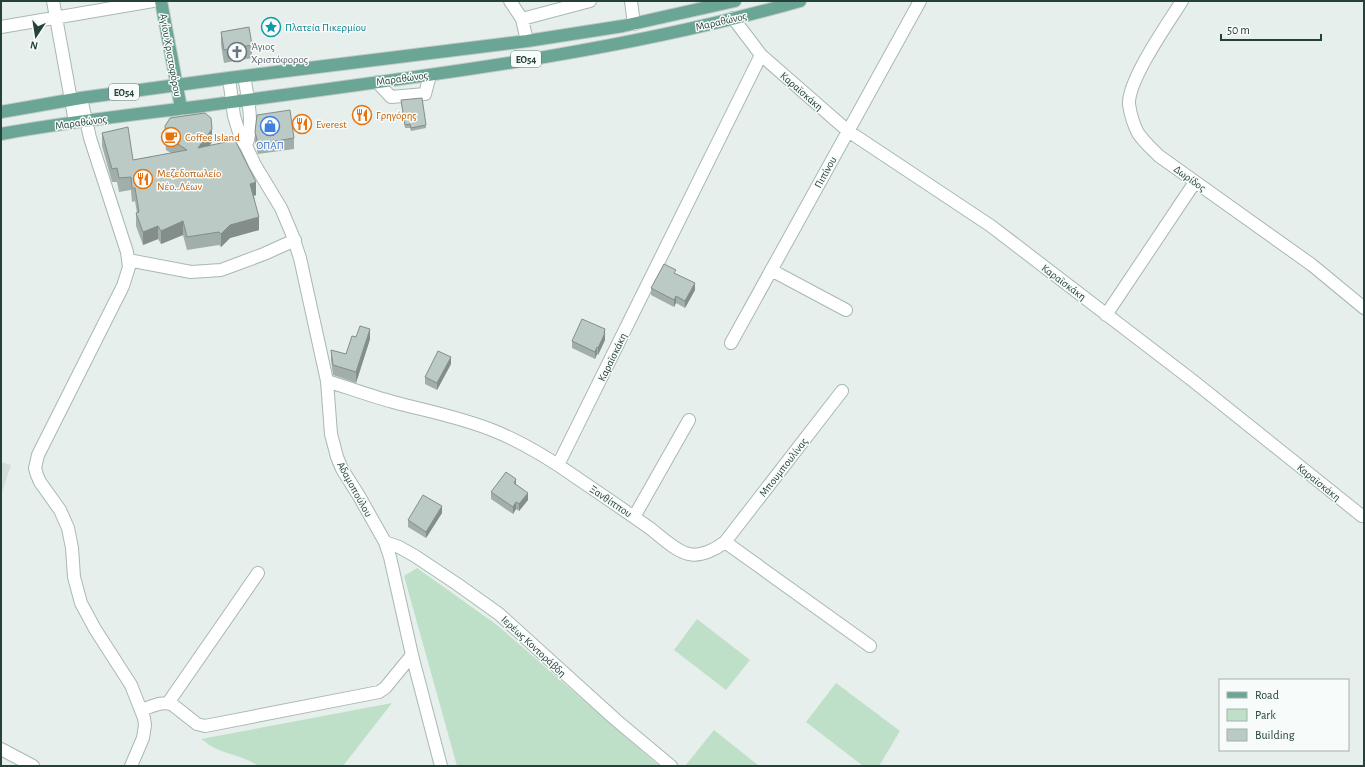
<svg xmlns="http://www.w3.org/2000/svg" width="1365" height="767" font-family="'Alegreya Sans',sans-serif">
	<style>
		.built { fill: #d4dfda }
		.green { fill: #bfe0c8 }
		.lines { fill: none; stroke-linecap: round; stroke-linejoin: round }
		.minor-casing { stroke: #a8b8b2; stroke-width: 14 }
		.major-casing { stroke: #c2cac8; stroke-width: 14 }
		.minor { stroke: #fff; stroke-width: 12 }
		.major { stroke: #6aa596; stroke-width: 12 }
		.wall { fill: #a1aea9 }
		.shaded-wall { fill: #838d89 }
		.building { fill: #bbcac4; stroke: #838d89 }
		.labels { text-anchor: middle; stroke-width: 3; stroke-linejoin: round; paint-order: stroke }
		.shield { fill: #f7fbf9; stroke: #637a73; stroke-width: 1 }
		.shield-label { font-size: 10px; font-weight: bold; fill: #24423a }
		.street-label { font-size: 11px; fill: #24423a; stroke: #f7fbf9 }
		.culture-label { font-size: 11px; fill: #0d838f; stroke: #f7fbf9; text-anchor: start }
		.worship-label { font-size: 11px; fill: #5b616d; stroke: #f7fbf9; text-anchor: start }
		.food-label { font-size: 11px; fill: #c56008; stroke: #f7fbf9; text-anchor: start }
		.shop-label { font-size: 11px; fill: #366cbe; stroke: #f7fbf9 }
	</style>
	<rect width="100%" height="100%" fill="#e6efeb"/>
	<path class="built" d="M 1,462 L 11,465 L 1,495 Z"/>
	<path class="green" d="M 417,568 L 497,625 L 659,766 L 457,766 L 404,576 Z
		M 697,619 L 750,660 L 726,690 L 674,650 Z
		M 836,683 L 900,731 L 879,766 L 863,766 L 806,722 Z
		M 392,703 L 343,766 L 258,766 C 246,757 230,755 217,749 C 211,747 206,742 201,739 Z
		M 714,730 L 759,766 L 685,766 Z"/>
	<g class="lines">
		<defs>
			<path id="minor" d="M 53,1 L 75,122
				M 510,1 L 522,19 L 527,41
				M 631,1 L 634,24
				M 1182,1 C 1168,23 1128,80 1129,104 C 1130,113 1134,126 1138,133 C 1143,141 1152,149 1159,156 L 1312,265 L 1364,308
				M 733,18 L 761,55 L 848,131 L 991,226 L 1192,380 L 1362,516
				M 522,19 L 590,1
				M 1,27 L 153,1
				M 244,76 C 248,99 254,124 246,146
				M 229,78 L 234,116 L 241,139 L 246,146 L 255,165 L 281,208 L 292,234 L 300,258 L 327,381 L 331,434 L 337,457 L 342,469 L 359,496 L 385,542 L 390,557 L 412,655 L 441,766
				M 377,82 L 391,97 L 425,94 L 430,75
				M 81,98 L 90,138 L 127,252 L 129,267 L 123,286 L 38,455 L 35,468 L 37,475 L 40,482 L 60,510 L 68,528 L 72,548 L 74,577 L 81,603 L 95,629 L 131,685 L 144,718 L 145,725 L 143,738 L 131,766
				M 128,260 L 191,272 L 221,270 L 264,254 L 295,240
				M 771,270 L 846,310
				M 1106,315 L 1195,182
				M 731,343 L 920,1
				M 327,381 C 349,388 371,396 393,402 C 427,411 460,417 492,430 C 523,442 550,459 577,478 C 602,495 627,512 651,529 C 661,537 677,552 689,554 C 701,557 716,549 725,542 L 842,391
				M 558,465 L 761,55
				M 634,517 L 689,420
				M 385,542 L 399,547 L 415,556 L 457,584 L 499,614 L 616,720 L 671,766
				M 725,542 L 870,646
				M 168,703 L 258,573
				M 141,710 C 151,707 163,700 173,705 L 197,724 L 205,726 L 379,692 L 385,688 L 412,655
				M 1,749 L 33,766"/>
			<path id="major" d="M 161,1 L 181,108
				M 1,112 L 81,98 L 229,78 L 527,41 L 623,26 L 735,1
				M 1,134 C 65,122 130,115 195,107 C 397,79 603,57 800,1"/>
		</defs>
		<use href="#minor" class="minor-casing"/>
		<use href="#major" class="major-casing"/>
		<use href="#minor" class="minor"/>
		<use href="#major" class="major"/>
	</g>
	<path class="wall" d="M 221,32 L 252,45 L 252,58 L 224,63 L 221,45 Z
		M 401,100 L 426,125 L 426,128 L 411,131 L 410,128 L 405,128 Z
		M 165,126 L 212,142 L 210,145 L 256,195 L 254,196 L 259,230 L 230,238 L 221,247 L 219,245 L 187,250 L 183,235 L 161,244 L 158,239 L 143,245 L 136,226 L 136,213 L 137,213 L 135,201 L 132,202 L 131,190 L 119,192 L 117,182 L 112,182 L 102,146 L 102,133 L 133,160 L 171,153 L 166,150 L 165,139 Z
		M 255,132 L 294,138 L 294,149 L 258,154 L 255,142 Z
		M 676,274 L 695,290 L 685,308 L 676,303 L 674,307 L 651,295 L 651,288 Z
		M 605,329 L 605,340 L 598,355 L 597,354 L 595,359 L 572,348 L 572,341 Z
		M 370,339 L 356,383 L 333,375 L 331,360 L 331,350 L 346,354 Z
		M 451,364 L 437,390 L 425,384 L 425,377 Z
		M 516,484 L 528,500 L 519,511 L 516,509 L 513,514 L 491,499 L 491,492 Z
		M 442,513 L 426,538 L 408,527 L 408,520 Z"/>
	<path class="shaded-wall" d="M 212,129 L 212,142 L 198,161 L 198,148 Z
		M 256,182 L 256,195 L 250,197 L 250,184 Z
		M 259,217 L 259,230 L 230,238 L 221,247 L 221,234 L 230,225 Z
		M 183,221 L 183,235 L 161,244 L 161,231 Z
		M 158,226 L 158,239 L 143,245 L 143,232 Z
		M 695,283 L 695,290 L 685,308 L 685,301 Z
		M 676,296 L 676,303 L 674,307 L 674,300 Z
		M 370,329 L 370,339 L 356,383 L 356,372 Z
		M 605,329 L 605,340 L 598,355 L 598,348 Z
		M 597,347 L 597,354 L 595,359 L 595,352 Z
		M 451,357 L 451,364 L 437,390 L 437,383 Z
		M 516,479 L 516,486 L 514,483 Z
		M 528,493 L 528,500 L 519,511 L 519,504 Z
		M 516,502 L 516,509 L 513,514 L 513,507 Z
		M 442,506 L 442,513 L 426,538 L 426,532 Z"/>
	<path class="building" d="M 249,27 L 252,45 L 224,50 L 221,32 Z
		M 422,98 L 426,125 L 411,128 L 410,124 L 405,125 L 401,100 Z
		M 290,110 L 294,138 L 258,144 L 255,132 L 257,115 Z
		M 205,113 L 211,118 L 212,129 L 198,148 L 235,140 L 256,182 L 250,184 L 259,217 L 230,225 L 221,234 L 219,232 L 187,237 L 183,221 L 161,231 L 158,226 L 143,232 L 136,213 L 139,212 L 135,188 L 132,188 L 131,177 L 119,178 L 117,168 L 112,169 L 102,133 L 128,127 L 133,160 L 187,150 L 166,136 L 165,126 L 170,118 Z
		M 664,264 L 676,270 L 674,273 L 695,283 L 685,301 L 676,296 L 674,300 L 651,288 Z
		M 582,319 L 605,329 L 604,333 L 605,333 L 598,348 L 597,347 L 595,352 L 572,341 Z
		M 360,326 L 370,329 L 356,372 L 333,365 L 331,350 L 346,354 L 352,336 L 356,337 Z
		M 438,351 L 451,357 L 437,383 L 425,377 Z
		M 506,472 L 516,479 L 514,483 L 528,493 L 519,504 L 516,502 L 513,507 L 491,492 Z
		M 423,495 L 442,506 L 426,532 L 408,520 Z"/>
	<defs>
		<symbol id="sight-ring" viewBox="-11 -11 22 22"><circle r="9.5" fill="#f7fbf9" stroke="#0f9aa8" stroke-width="1.5"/><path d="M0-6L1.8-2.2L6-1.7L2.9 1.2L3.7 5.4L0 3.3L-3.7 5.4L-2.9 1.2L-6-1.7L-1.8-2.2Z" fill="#0f9aa8"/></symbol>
		<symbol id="church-ring" viewBox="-11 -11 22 22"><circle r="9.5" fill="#f7fbf9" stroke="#6b7280" stroke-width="1.5"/><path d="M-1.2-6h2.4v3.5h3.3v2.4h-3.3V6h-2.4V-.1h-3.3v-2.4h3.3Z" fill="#6b7280"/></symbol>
		<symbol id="restaurant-ring" viewBox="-11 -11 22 22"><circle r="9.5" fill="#f7fbf9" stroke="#e8710a" stroke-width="1.5"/><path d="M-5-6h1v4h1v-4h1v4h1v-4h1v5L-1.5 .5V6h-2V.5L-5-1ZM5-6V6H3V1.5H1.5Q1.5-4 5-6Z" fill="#e8710a"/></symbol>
		<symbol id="shop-ring" viewBox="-11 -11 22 22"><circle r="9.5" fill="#f7fbf9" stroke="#3f7fe0" stroke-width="1.5"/><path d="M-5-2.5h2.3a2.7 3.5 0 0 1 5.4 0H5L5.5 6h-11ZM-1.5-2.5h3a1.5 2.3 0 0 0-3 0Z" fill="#3f7fe0"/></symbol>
		<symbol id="cafe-ring" viewBox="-11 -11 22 22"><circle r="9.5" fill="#f7fbf9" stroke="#e8710a" stroke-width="1.5"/><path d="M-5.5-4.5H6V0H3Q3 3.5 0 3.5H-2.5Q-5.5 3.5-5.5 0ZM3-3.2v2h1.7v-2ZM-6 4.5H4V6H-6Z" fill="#e8710a"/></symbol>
	</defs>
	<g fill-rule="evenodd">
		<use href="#sight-ring" x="260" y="16" width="22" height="22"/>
		<use href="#church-ring" x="226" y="41" width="22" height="22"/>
		<use href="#restaurant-ring" x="351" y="104" width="22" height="22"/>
		<use href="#restaurant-ring" x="291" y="113" width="22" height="22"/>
		<use href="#shop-ring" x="259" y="115" width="22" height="22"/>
		<use href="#cafe-ring" x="160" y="126" width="22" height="22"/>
		<use href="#restaurant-ring" x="132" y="168" width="22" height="22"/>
	</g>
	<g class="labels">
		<g class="shield">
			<rect x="511" y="51" width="30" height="16" rx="3"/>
			<rect x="109" y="84" width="30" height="16" rx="3"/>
		</g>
		<g class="shield-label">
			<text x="526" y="63">ΕΟ54</text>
			<text x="124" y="96">ΕΟ54</text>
		</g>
		<g class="street-label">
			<text transform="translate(721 21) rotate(-13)" y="4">Μαραθώνος</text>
			<text transform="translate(171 55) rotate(80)" y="4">Αγίου Χριστοφόρου</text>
			<text transform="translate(402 78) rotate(-8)" y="4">Μαραθώνος</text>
			<text transform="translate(802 91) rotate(41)" y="4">Καραϊσκάκη</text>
			<text transform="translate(81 122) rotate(-8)" y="4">Μαραθώνος</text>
			<text transform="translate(825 172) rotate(-61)" y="4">Πιπίνου</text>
			<text transform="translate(1190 178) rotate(36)" y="4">Δωρίδος</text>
			<text transform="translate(1064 282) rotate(37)" y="4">Καραϊσκάκη</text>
			<text transform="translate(612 357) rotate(-64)" y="4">Καραϊσκάκη</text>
			<text transform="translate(783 467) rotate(-52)" y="4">Μπουμπουλίνας</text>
			<text transform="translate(1319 482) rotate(39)" y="4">Καραϊσκάκη</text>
			<text transform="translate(355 489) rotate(61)" y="4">Αδαμοπούλου</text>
			<text transform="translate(611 501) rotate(34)" y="4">Ξανθίππου</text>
			<text transform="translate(534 646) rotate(43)" y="4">Ιερέως Κοντοράβδη</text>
		</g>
		<g class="culture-label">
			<text x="285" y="31">Πλατεία Πικερμίου</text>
		</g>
		<g class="worship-label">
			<text x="251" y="50">Άγιος<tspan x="251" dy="13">Χριστόφορος</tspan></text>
		</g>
		<g class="food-label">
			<text x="376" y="119">Γρηγόρης</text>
			<text x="316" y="128">Everest</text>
			<text x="185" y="141">Coffee Island</text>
			<text x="157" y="177">Μεζεδοπωλείο<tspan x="157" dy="13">Νέο..Λέων</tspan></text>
		</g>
		<g class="shop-label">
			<text x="270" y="149">ΟΠΑΠ</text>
		</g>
	</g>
	<rect width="1365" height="767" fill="none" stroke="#24423a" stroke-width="4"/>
	<rect x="1219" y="679" width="130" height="72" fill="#f7fbf9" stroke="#a3b1ad"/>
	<rect x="1227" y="692" width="20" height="6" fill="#6aa596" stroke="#a3b1ad"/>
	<text x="1255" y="699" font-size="12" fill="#24423a">Road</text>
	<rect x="1227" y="709" width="20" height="12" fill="#bfe0c8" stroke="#a3b1ad"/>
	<text x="1255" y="719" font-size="12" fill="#24423a">Park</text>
	<rect x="1227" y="729" width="20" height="12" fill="#bbcac4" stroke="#a3b1ad"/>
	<text x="1255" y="739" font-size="12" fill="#24423a">Building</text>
	<g transform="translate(36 36) rotate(192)" stroke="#f7fbf9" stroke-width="3" paint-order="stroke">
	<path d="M0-3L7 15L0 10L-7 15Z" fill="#24423a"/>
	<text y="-6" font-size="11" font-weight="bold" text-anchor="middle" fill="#24423a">N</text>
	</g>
	<path d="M1221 34v6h100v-6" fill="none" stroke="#24423a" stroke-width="2"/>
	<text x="1227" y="34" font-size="12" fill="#24423a" stroke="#f7fbf9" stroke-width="3" paint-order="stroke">50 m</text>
</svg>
